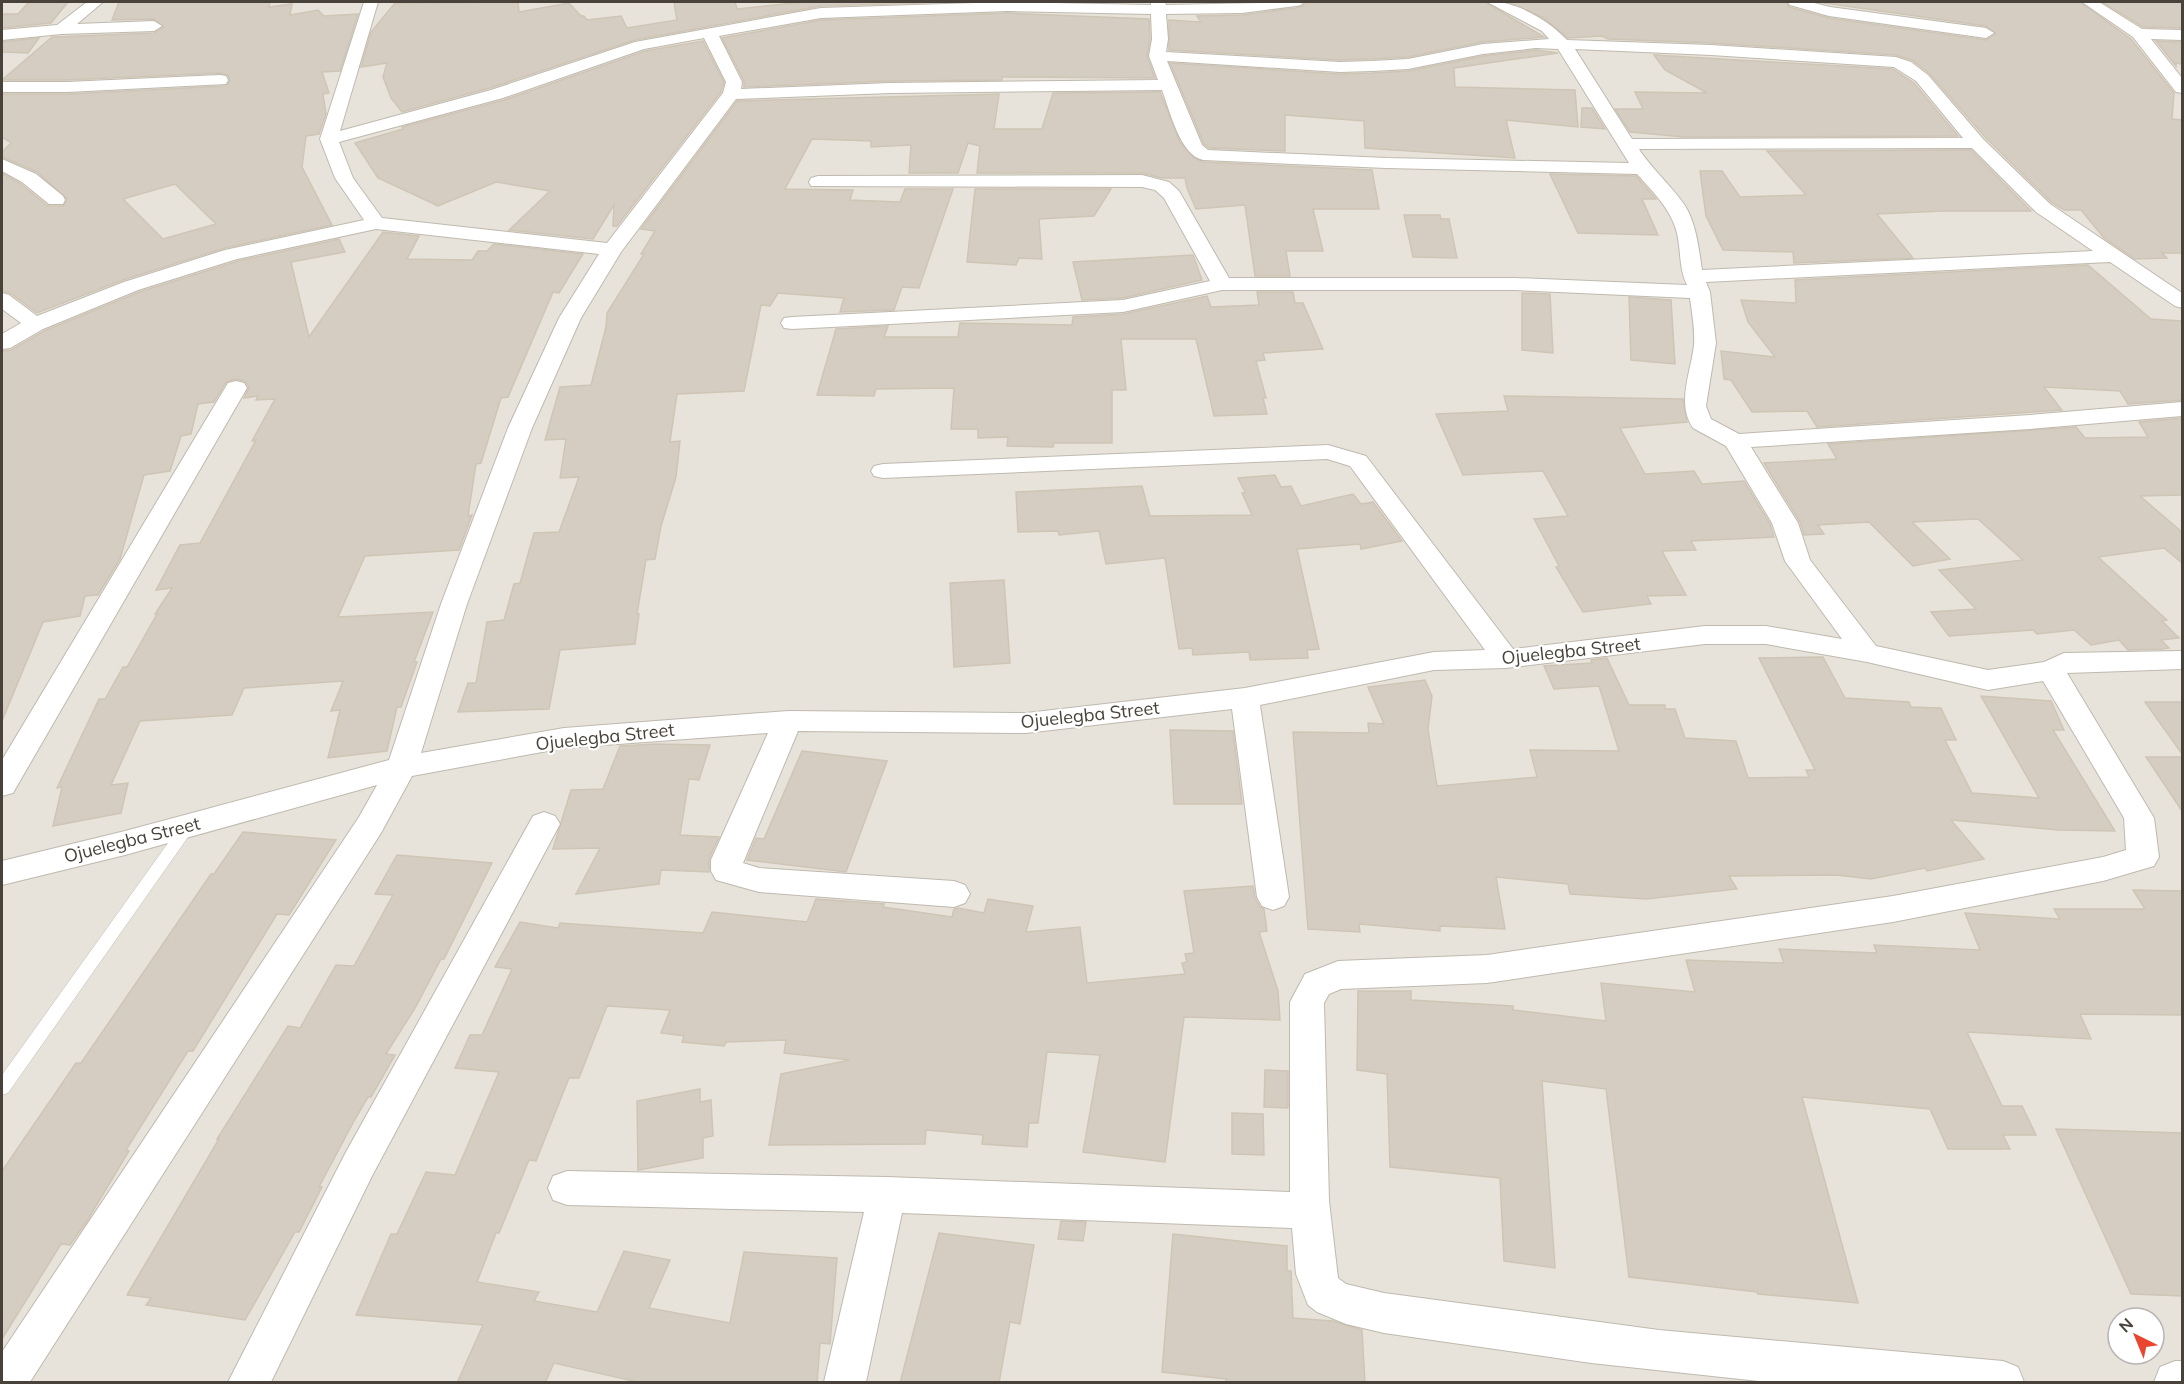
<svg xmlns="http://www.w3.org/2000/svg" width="2184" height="1384" font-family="Mulish,sans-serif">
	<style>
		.residential { fill: #e8e3da; fill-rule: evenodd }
		.building { fill: #d5cdc2; stroke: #cfc5b5; stroke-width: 1.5; fill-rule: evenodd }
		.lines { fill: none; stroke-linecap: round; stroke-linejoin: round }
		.service-casing { stroke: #bfb9af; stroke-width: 1 }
		.minor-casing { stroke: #bfb9af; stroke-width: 2 }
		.service { fill: #fff; fill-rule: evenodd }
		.minor { fill: #fff; fill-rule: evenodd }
		.labels { text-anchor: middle; stroke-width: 4.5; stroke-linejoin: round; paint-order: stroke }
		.street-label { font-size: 18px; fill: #48423a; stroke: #fff }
	</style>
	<rect width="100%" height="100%" fill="#f4f1eb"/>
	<path class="residential" d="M 2,2 L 2182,2 L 2182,1382 L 2,1382 ZM 2118,1318 L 2154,1318 L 2154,1354 L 2118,1354 Z"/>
	<path class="building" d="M 29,2 L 68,2 L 51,23 L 2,28 L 2,14 L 18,14 Z
		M 119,2 L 270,2 L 269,7 L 292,4 L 290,15 L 318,10 L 324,16 L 358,14 L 340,71 L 322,72 L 329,93 L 323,94 L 326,114 L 319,134 L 306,136 L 302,167 L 332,225 L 225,248 L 123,280 L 37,313 L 10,293 L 2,291 L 2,173 L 21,184 L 48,206 L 63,206 L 67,199 L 37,172 L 2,157 L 2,152 L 11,143 L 2,137 L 2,94 L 67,94 L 226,86 L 230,81 L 228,75 L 220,73 L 67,80 L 2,80 L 52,37 L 154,33 L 164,27 L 154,19 L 112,20 ZM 175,184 L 216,224 L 163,239 L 123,199 Z
		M 518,2 L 519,12 L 569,3 L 581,16 L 584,16 L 587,20 L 621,16 L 627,28 L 677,20 L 674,2 L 735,2 L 737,9 L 803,2 L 953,2 L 821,6 L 635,40 L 490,88 L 402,112 L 391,98 L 383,77 L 387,63 L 361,67 L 371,32 L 395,3 Z
		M 1305,2 L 1485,2 L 1544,37 L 1483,42 L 1408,57 L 1372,59 L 1340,60 L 1169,50 L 1169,20 L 1201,22 L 1197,16 L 1242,15 L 1296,8 L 1303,6 Z
		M 1506,2 L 1786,2 L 1789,7 L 1829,18 L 1986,40 L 1996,34 L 1986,26 L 1817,2 L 2080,2 L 2131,39 L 2174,93 L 2172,119 L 2182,120 L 2182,253 L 2162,253 L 2167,258 L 2135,259 L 2104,238 L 2081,210 L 2064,210 L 2051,202 L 1985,137 L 1930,74 L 1912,60 L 1896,55 L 1711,43 L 1608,39 L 1602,36 L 1568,38 L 1542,17 Z
		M 2102,2 L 2182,2 L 2182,28 L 2143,27 Z
		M 1007,13 L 1149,19 L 1150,39 L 1147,56 L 1155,78 L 1002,77 L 1002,80 L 890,81 L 744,87 L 744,81 L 722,38 L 821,20 Z
		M 39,38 L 28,53 L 2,52 L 2,42 Z
		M 703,41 L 724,82 L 721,92 L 617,226 L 613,226 L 614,205 L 593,239 L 509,230 L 550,191 L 496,182 L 438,206 L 378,178 L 355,143 L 403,129 L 402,127 L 504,100 L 645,51 Z
		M 2156,41 L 2182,42 L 2182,64 L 2176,63 L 2176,66 Z
		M 1536,50 L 1558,53 L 1454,68 L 1455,87 L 1575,90 L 1578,127 L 1506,120 L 1515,158 L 1365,148 L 1364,121 L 1285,115 L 1285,151 L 1209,148 L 1204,144 L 1170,63 L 1340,74 L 1372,73 L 1408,71 L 1483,56 Z
		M 1654,55 L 1893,69 L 1914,83 L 1958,136 L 1684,137 L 1630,132 L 1615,109 L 1643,109 L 1635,92 L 1707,93 L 1665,70 Z
		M 1160,92 L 1180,142 L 1194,158 L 1203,162 L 1372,170 L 1379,209 L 1313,209 L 1323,251 L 1286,251 L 1290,276 L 1255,276 L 1245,205 L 1196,209 L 1187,188 L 1185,178 L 1162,178 L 1142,173 L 977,173 L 980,146 L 968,143 L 958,173 L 909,173 L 911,145 L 871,147 L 871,141 L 812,139 L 785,189 L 853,190 L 850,200 L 900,202 L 905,189 L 953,189 L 919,288 L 902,287 L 894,310 L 840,312 L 844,298 L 778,293 L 770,306 L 761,305 L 744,391 L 677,394 L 670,442 L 680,441 L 676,477 L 661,526 L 655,559 L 646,560 L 637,614 L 639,614 L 635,644 L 560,650 L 549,709 L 458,712 L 468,683 L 476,683 L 487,622 L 504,620 L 514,584 L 520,583 L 534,533 L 559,532 L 579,477 L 560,478 L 566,439 L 545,440 L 560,387 L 591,385 L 606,327 L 607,313 L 644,254 L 641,254 L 655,231 L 641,229 L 737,101 L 999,94 L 994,129 L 1042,129 L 1053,93 Z
		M 1582,108 L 1592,108 L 1605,129 L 1581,127 Z
		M 1971,150 L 2031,211 L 1943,211 L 1877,214 L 1913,258 L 1794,263 L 1793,252 L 1723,250 L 1706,216 L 1700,171 L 1722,171 L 1740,197 L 1806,195 L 1767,151 Z
		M 1550,174 L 1636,176 L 1656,199 L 1642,199 L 1658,235 L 1578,233 Z
		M 975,189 L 1111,189 L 1094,216 L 1039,219 L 1042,259 L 1019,258 L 1016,265 L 967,262 Z
		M 1404,215 L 1440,215 L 1441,219 L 1449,219 L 1457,258 L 1413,257 Z
		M 383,232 L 419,236 L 407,259 L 472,260 L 478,251 L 487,251 L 494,244 L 583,254 L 559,293 L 553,292 L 508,397 L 501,398 L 481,463 L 476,464 L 468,516 L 472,515 L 459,550 L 365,556 L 338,617 L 433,612 L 414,662 L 417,662 L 401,707 L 397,707 L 387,751 L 328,758 L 340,710 L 331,711 L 343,681 L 244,688 L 232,715 L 140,721 L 111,785 L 128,783 L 121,813 L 53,826 L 62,787 L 57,788 L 99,699 L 105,699 L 123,667 L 127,667 L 157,614 L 155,614 L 172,588 L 156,590 L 180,545 L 200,543 L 256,440 L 252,441 L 275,399 L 256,400 L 258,396 L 244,398 L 249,387 L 245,381 L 235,379 L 226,382 L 214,402 L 198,404 L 191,434 L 181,436 L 170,471 L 144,475 L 120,559 L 98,595 L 85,596 L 80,616 L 43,622 L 2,721 L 2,351 L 11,350 L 44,331 L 139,292 L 238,261 L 339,239 L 345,252 L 291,262 L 309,337 Z
		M 1193,255 L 1202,280 L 1123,298 L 1082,300 L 1073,262 Z
		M 2088,265 L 2151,319 L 2182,321 L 2182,400 L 2128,404 L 2120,391 L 2044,387 L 2062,410 L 1817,427 L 1807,411 L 1752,412 L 1731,380 L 1724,379 L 1721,351 L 1775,357 L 1748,322 L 1741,300 L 1796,303 L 1795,280 Z
		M 1257,292 L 1293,292 L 1295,303 L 1303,303 L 1323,349 L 1263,353 L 1265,360 L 1256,361 L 1266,398 L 1263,398 L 1267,414 L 1214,416 L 1196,339 L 1121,339 L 1126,390 L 1112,390 L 1112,443 L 1054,443 L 1053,447 L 1007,446 L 1008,437 L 978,438 L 978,429 L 951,429 L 954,388 L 876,389 L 874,396 L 817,395 L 836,329 L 888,326 L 884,337 L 958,337 L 960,323 L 1072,325 L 1073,317 L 1123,314 L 1207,296 L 1211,307 L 1259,305 Z
		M 1522,293 L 1550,294 L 1553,353 L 1522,350 Z
		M 1629,297 L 1671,300 L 1675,364 L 1631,360 Z
		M 1504,396 L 1683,399 L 1687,422 L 1620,428 L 1645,474 L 1694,471 L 1702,484 L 1744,481 L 1770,524 L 1774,537 L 1691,541 L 1696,550 L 1662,551 L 1686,595 L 1647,596 L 1651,604 L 1583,612 L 1556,567 L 1559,566 L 1534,519 L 1568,516 L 1543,471 L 1463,475 L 1436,414 L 1508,411 Z
		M 2182,418 L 2182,495 L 2140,496 L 2182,532 L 2182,563 L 2164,548 L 2098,557 L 2167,620 L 2162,621 L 2179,638 L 2161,640 L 2169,648 L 2162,649 L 2128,650 L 2119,640 L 2091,645 L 2074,630 L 2037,634 L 2033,630 L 1949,636 L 1931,612 L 1976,609 L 1939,570 L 2023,560 L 1978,519 L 1912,522 L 1950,559 L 1913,566 L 1869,522 L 1818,525 L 1824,534 L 1804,535 L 1800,522 L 1764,463 L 1837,459 L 1828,444 L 2076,427 L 2085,438 L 2148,437 L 2139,422 Z
		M 1275,475 L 1281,487 L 1291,486 L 1301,506 L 1353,494 L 1361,504 L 1373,502 L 1402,541 L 1361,549 L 1360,544 L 1297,549 L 1319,649 L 1307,650 L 1308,658 L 1250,660 L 1249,652 L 1193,655 L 1192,648 L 1179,649 L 1165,558 L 1106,564 L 1099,531 L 1059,535 L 1058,531 L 1018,532 L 1016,492 L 1142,486 L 1150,516 L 1252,515 L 1242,493 L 1245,492 L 1238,478 Z
		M 1004,580 L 1010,663 L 954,667 L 950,583 Z
		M 1823,657 L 1845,698 L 1909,702 L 1911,707 L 1941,708 L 1956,740 L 1945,740 L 1972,793 L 2039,798 L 1981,696 L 2051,701 L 2064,730 L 2053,730 L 2115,831 L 2058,830 L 1951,820 L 1984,859 L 1927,871 L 1925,868 L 1871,879 L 1836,875 L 1729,876 L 1737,889 L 1646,899 L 1570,894 L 1568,884 L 1496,877 L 1505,929 L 1440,926 L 1440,931 L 1359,924 L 1360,932 L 1308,929 L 1293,732 L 1369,733 L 1368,723 L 1384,724 L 1368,687 L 1425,680 L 1432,696 L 1428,729 L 1437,786 L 1537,777 L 1530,750 L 1619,751 L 1599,686 L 1554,689 L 1544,666 L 1592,663 L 1591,660 L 1607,658 L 1629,705 L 1665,705 L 1665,709 L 1675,709 L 1685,738 L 1736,741 L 1748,778 L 1809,777 L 1806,770 L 1815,770 L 1759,658 Z
		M 2145,702 L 2182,702 L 2182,754 Z
		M 1170,730 L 1233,731 L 1242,804 L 1174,804 Z
		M 655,744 L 710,745 L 699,780 L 689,779 L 680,835 L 719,837 L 709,859 L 709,872 L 661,870 L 659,884 L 576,894 L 600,848 L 553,849 L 571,790 L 603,789 L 620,746 Z
		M 802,751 L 887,761 L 846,872 L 747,860 L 756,838 L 764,839 Z
		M 2146,757 L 2182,757 L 2182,811 Z
		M 243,832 L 336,840 L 289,915 L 277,914 L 193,1051 L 188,1051 L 126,1150 L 129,1151 L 87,1221 L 70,1245 L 61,1244 L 2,1339 L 2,1171 L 76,1063 L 81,1063 L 211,874 L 214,874 Z
		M 397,855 L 492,863 L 444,959 L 441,959 L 415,1008 L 386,1054 L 395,1055 L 371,1097 L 368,1097 L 354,1121 L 319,1187 L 322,1187 L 299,1232 L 295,1232 L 245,1320 L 146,1305 L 151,1298 L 127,1295 L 219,1139 L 217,1139 L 288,1026 L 300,1028 L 336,965 L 354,966 L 393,895 L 375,894 Z
		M 1253,886 L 1255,898 L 1260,907 L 1264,909 L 1267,931 L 1259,932 L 1278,991 L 1280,1020 L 1184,1017 L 1165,1162 L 1083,1152 L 1100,1055 L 1047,1052 L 1038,1123 L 1029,1123 L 1027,1147 L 982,1144 L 983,1135 L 926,1130 L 925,1144 L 769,1145 L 781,1074 L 850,1060 L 784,1053 L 786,1040 L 726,1042 L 724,1046 L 682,1042 L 684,1036 L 661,1033 L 670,1010 L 607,1006 L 579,1078 L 569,1078 L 536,1161 L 529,1160 L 499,1233 L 496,1233 L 477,1282 L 539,1292 L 534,1301 L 597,1312 L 624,1251 L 670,1260 L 649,1308 L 730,1323 L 744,1252 L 837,1258 L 830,1344 L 820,1343 L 817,1383 L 642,1383 L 554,1363 L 545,1383 L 457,1383 L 483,1325 L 356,1315 L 391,1234 L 397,1234 L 426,1172 L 455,1175 L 499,1072 L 455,1068 L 470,1035 L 482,1035 L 512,969 L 495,967 L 520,922 L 558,928 L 560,923 L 703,933 L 712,912 L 807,922 L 816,899 L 884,904 L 883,907 L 952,917 L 954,909 L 958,908 L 984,913 L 988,899 L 1033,906 L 1026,932 L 1080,927 L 1087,983 L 1185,974 L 1182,963 L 1187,962 L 1185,954 L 1194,953 L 1184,891 Z
		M 2133,890 L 2182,891 L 2182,1015 L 2080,1014 L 2091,1039 L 1967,1032 L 2002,1106 L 2022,1106 L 2036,1135 L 2003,1135 L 2010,1149 L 1948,1149 L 1930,1109 L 1802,1097 L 1858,1303 L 1758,1294 L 1757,1292 L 1629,1277 L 1606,1089 L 1542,1081 L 1555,1268 L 1504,1261 L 1500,1178 L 1390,1167 L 1387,1074 L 1357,1070 L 1358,991 L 1411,991 L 1411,1000 L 1513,1006 L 1513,1010 L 1606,1021 L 1601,983 L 1695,992 L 1686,960 L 1784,963 L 1779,949 L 1877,953 L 1874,945 L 1980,950 L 1965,913 L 2060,919 L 2054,909 L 2145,909 Z
		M 1265,1070 L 1288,1071 L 1288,1108 L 1264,1107 Z
		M 700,1089 L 700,1102 L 711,1100 L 713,1136 L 703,1138 L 703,1158 L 638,1170 L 637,1101 Z
		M 1232,1113 L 1263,1114 L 1264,1155 L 1232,1154 Z
		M 2056,1129 L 2182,1133 L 2182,1296 L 2131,1294 Z
		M 1061,1221 L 1086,1222 L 1083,1241 L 1058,1239 Z
		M 939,1233 L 1034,1245 L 1020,1324 L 1010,1322 L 999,1383 L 900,1383 Z
		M 1173,1234 L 1287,1246 L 1287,1271 L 1291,1271 L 1293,1318 L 1333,1321 L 1362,1330 L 1365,1383 L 1226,1383 L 1226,1379 L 1162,1372 Z"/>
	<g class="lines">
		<defs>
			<path id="service" d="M 188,821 L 193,822 L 195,826 L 193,830 L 8,1093 L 2,1095 L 2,1075 L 183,822 Z"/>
			<path id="minor" d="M 87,2 L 103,2 L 77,24 L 154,21 L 162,26 L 154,31 L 61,34 L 2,40 L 2,30 L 57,25 Z
				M 364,2 L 378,2 L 340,131 L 491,90 L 635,42 L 821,8 L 1007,2 L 1151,5 L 1151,2 L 1165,2 L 1166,5 L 1303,2 L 1301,5 L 1296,6 L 1242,13 L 1166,14 L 1168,39 L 1166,52 L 1340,62 L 1372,61 L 1408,59 L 1483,44 L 1549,39 L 1542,31 L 1487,2 C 1515,0 1548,20 1567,40 L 1711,45 L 1896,57 L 1911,62 L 1928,75 L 1983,139 L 2050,204 L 2182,293 L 2182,308 L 2175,306 L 2110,262 L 1706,282 L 1710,292 L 1716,343 L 1706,406 L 1711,419 L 1739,434 L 2030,415 L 2182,402 L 2182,416 L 2030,429 L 1751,447 L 1798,523 L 1810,560 L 1876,646 L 1988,670 L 2044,662 L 2064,653 L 2182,651 L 2182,669 L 2067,673 L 2154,818 L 2159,857 L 2154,866 L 2103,881 L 1893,922 L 1487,983 L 1341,989 L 1329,994 L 1324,1003 L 1329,1201 L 1338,1278 L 1346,1284 L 1384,1293 L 1659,1330 L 2003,1361 L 2018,1367 L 2024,1382 L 1768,1382 L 1591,1363 L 1384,1333 L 1346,1324 L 1317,1312 L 1308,1305 L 1296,1274 L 1292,1228 L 902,1213 L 866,1382 L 824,1382 L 864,1212 L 567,1205 L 553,1200 L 548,1188 L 553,1176 L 567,1171 L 887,1177 L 1290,1192 L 1290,1002 L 1305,974 L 1338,961 L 1487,955 L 1893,896 L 2103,857 L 2126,850 L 2124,818 L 2043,681 L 1988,690 L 1867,662 L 1766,644 L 1705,644 L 1506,668 L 1434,670 L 1260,705 L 1289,897 L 1284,906 L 1273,910 L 1262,906 L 1257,897 L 1232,709 L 1026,733 L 798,731 L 743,863 L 759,868 L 954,881 L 965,885 L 970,894 L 965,903 L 954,907 L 759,892 L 716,880 L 711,871 L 711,860 L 768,733 L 564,748 L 412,776 L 381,833 L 30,1382 L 2,1382 L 2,1352 L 359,817 L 377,785 L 125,855 L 2,885 L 2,861 L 125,831 L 389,760 L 441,604 L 508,428 L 559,318 L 599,254 L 376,229 L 237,259 L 138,290 L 43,329 L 10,348 L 2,349 L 2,334 L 21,323 L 2,309 L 2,293 L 9,295 L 37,316 L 124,282 L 225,250 L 364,220 L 335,178 L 320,139 ZM 1007,11 L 1151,14 L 1152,39 L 1149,56 L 1158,80 L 890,83 L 741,89 L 742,82 L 719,36 L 821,18 ZM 704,38 L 726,82 L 723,93 L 607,243 L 382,218 L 353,178 L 339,142 L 503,98 L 644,49 ZM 1536,48 L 1558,49 L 1629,163 L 1386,158 L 1208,150 L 1202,145 L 1167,61 L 1340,72 L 1372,71 L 1408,69 L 1483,54 ZM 1575,49 L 1711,55 L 1894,67 L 1916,81 L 1963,138 L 1632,139 ZM 1162,90 C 1170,111 1180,155 1203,160 L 1386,168 L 1637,174 C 1653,192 1671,209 1677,233 C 1681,251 1679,269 1687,285 L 1515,278 L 1229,278 L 1179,191 L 1169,182 L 1142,175 L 818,176 L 811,178 L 809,182 L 811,186 L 1142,187 L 1155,190 L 1164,198 L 1210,281 L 1123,300 L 792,317 L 784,318 L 781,323 L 784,328 L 792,329 L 1123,312 L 1222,290 L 1515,290 L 1690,298 C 1692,313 1695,330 1694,345 C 1691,372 1676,403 1693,428 L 1726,446 L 1772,523 L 1785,561 L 1842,639 L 1766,626 L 1705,626 L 1513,649 L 1366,456 L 1328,445 L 883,464 L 874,466 L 871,471 L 874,476 L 883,478 L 1327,459 L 1350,466 L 1485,650 L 1434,652 L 1245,688 L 1026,713 L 788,711 L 564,728 L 421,753 L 467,604 L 532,428 L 581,318 L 621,252 L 736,99 L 890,93 ZM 1972,148 L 2036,212 L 2093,251 L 1702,270 C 1699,250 1697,230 1688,211 C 1679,193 1652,170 1639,149 Z
				M 1788,2 L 1810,2 L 1830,7 L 1986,28 L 1994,33 L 1986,38 L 1829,16 L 1790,5 Z
				M 2082,2 L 2099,2 L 2142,29 L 2182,30 L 2182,40 L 2151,39 L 2182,78 L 2182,93 L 2176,92 L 2133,37 Z
				M 220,75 L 226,76 L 228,80 L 226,84 L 67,92 L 2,92 L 2,82 L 67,82 Z
				M 2,159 L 36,174 L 63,196 L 65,200 L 63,204 L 49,204 L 22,182 L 2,171 Z
				M 236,381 L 244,383 L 247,388 L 13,793 L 2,796 L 2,760 L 225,388 L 228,383 Z
				M 544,812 L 555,816 L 560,824 L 372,1176 L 271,1382 L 228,1382 L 346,1152 L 533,816 Z
				M 2175,1361 L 2182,1361 L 2182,1382 L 2154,1382 L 2160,1367 Z"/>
		</defs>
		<use href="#service" class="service-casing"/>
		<use href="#minor" class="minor-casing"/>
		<use href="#service" class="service"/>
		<use href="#minor" class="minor"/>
	</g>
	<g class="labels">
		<g class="street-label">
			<text transform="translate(1571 651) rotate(-6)" y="6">Ojuelegba Street</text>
			<text transform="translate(1090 715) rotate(-6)" y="6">Ojuelegba Street</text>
			<text transform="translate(605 737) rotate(-6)" y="6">Ojuelegba Street</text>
			<text transform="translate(132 840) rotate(-14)" y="6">Ojuelegba Street</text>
		</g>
	</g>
	<rect width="2184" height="1384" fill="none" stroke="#48423a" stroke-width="6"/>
	<g transform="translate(2136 1336) rotate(317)"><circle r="28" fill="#ffffff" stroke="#b6b3b0" stroke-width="1.5"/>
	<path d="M0-4.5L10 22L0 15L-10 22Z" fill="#e8462e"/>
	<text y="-9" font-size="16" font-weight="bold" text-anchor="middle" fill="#48423a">N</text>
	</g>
</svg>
